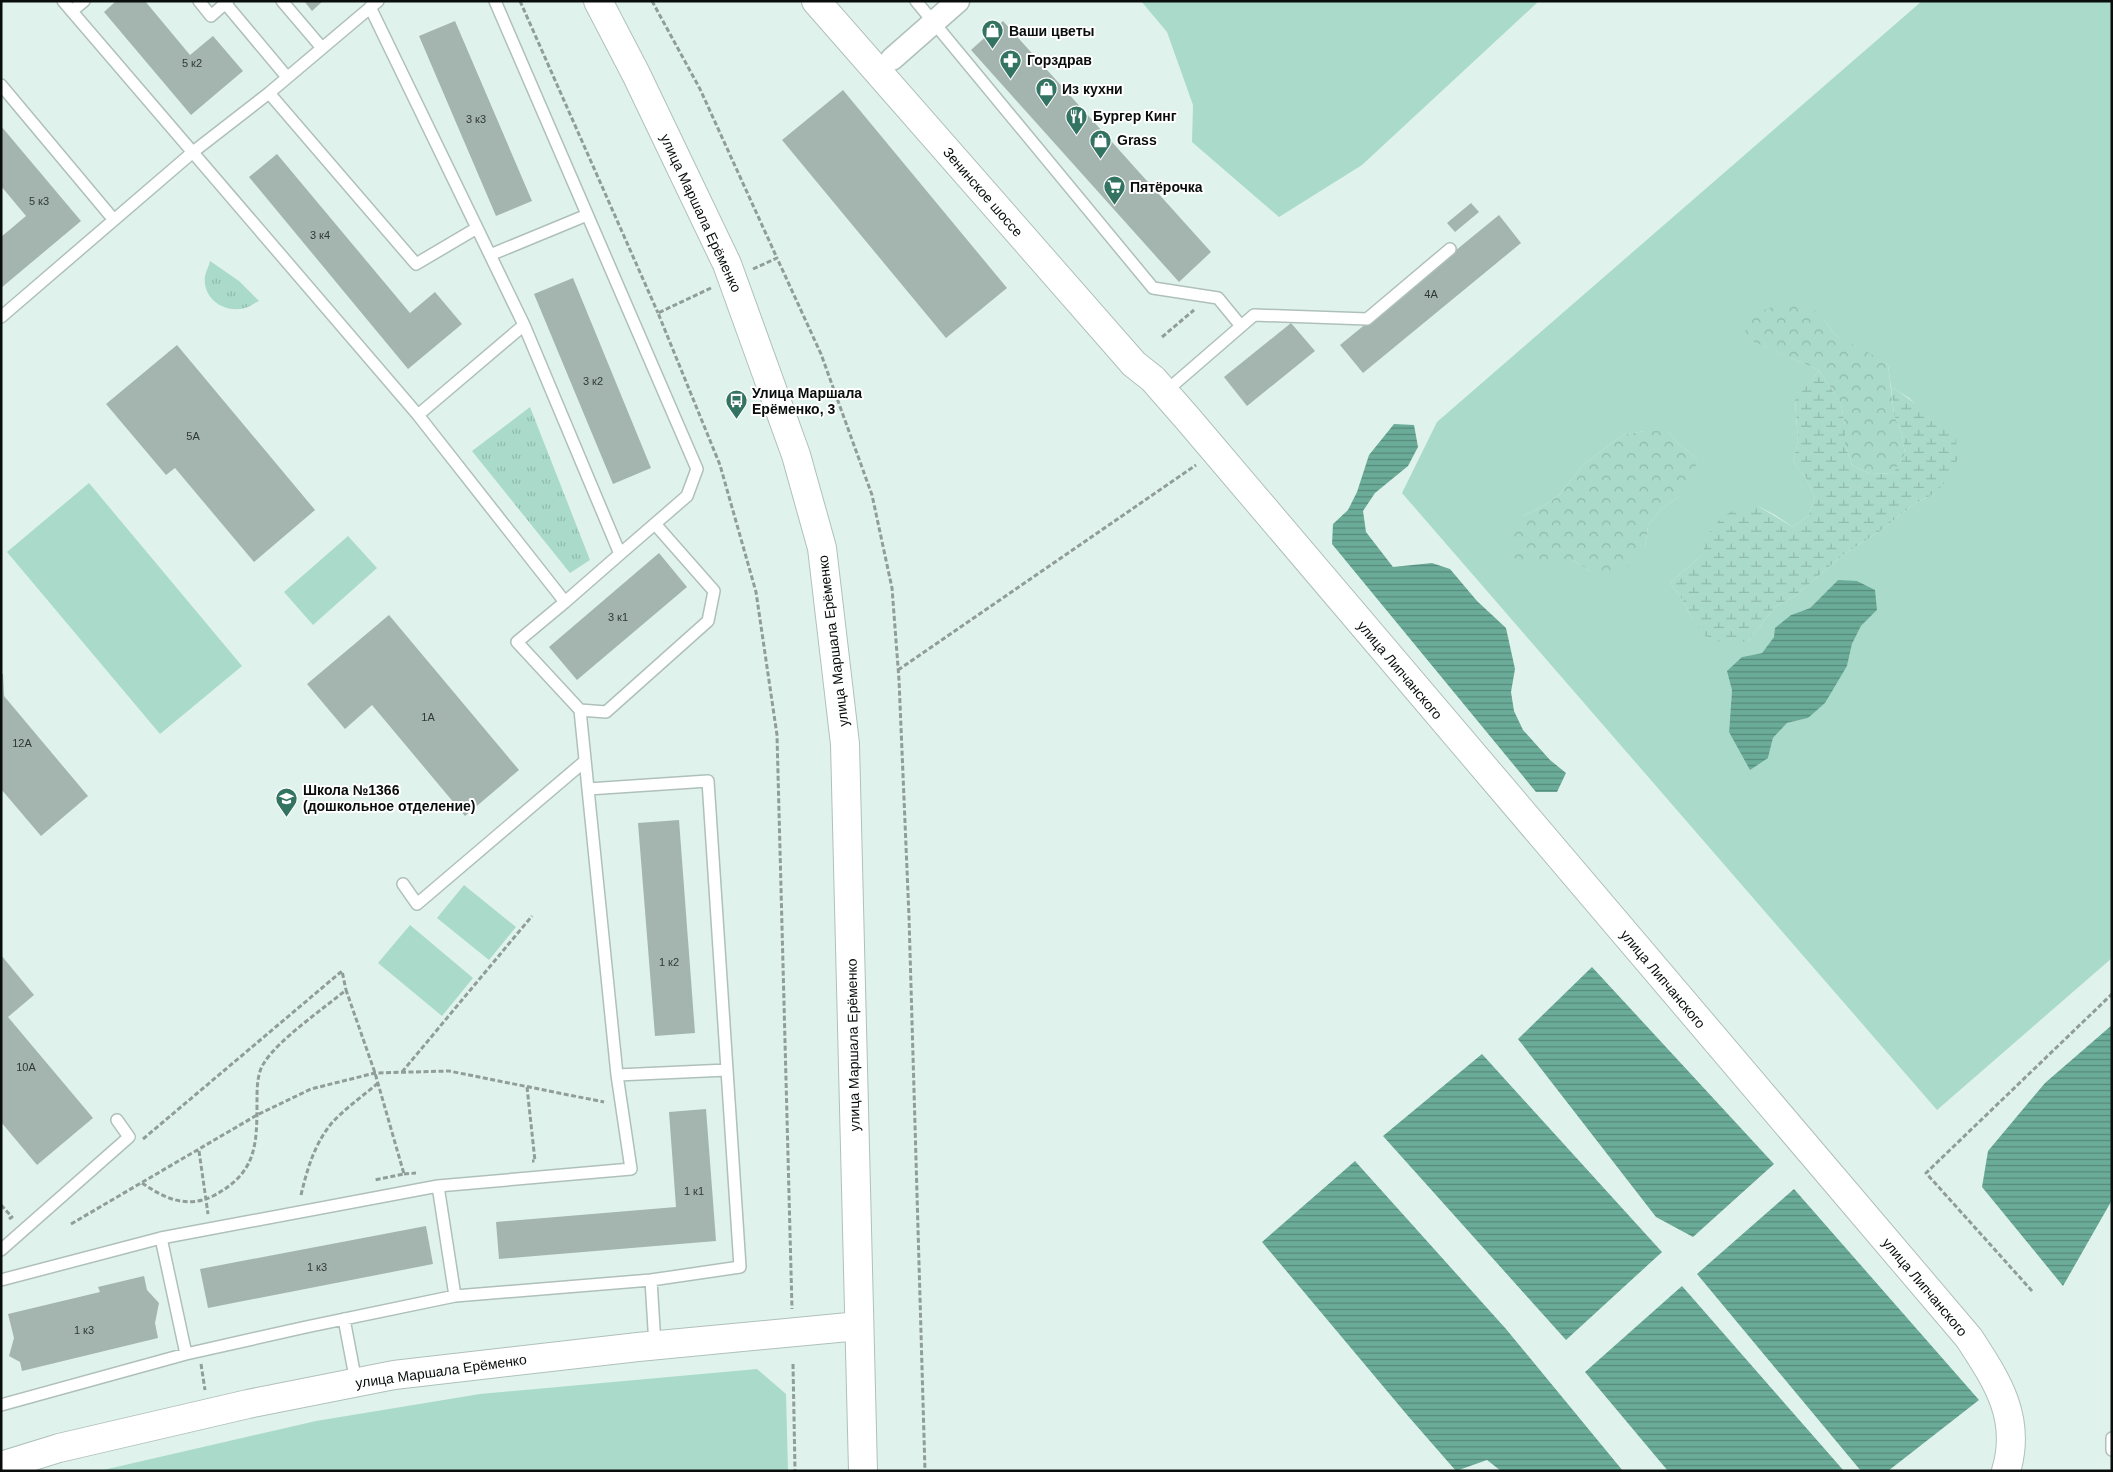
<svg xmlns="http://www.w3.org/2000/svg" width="2113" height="1472" font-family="Helvetica,sans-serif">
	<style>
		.grass { fill: #a9daca; fill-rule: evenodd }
		.forest { fill: url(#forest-crowns) }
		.wetland { fill: url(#wetland-marsh) }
		.park { fill: url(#park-tufts) }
		.water { fill: url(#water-rules) }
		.building { fill: #a4b5af }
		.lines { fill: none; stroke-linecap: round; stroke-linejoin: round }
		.service-casing { stroke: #afc0ba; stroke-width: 14 }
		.minor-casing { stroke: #afc0ba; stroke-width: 25 }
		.tertiary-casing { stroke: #afc0ba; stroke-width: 30 }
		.secondary-casing { stroke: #afc0ba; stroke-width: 30 }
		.path { stroke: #909d99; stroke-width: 3; stroke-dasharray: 5 2.5; stroke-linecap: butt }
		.service { stroke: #fff; stroke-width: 11 }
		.minor { stroke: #fff; stroke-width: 22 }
		.tertiary { stroke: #fff; stroke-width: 28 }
		.secondary { stroke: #fff; stroke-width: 28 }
		.labels { text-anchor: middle; stroke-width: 4; stroke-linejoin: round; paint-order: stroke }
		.number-label { font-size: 11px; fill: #303836 }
		.poi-label { font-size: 14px; font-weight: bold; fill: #090e0d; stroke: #fff; text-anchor: start }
		.street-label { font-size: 14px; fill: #090e0d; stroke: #fff }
	</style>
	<defs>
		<pattern id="forest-crowns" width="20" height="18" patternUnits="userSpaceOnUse" patternTransform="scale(1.25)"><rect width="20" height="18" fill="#a9daca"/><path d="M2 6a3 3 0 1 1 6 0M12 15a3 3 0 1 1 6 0" fill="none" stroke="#90baac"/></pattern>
		<pattern id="wetland-marsh" width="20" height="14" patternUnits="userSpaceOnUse" patternTransform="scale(1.25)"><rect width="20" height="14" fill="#a9daca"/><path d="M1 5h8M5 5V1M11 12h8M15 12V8" fill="none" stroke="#90baac"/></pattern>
		<pattern id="park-tufts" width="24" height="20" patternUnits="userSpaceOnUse" patternTransform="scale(1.25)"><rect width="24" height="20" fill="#a9daca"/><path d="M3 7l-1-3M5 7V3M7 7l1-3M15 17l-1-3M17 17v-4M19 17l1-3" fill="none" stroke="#90baac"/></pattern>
		<pattern id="water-rules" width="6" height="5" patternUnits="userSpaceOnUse" patternTransform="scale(1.25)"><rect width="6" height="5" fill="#6bac98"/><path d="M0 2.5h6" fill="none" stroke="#568a7a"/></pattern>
	</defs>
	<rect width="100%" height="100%" fill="#e0f2ec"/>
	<path class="grass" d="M 1141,1 L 1539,1 L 1362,165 L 1279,217 L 1192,142 L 1193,105 L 1167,32 Z
		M 1922,1 L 2112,1 L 2112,958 L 1937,1110 L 1402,493 L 1437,422 ZM 1823,318 L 1835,335 L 1888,365 L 1891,387 L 1909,398 L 1924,413 L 1934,494 L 1914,504 L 1879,532 L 1844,554 L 1795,596 L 1776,606 L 1748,641 L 1692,619 L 1682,599 L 1670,583 L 1758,506 L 1775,515 L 1793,527 L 1809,515 L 1815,497 L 1806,478 L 1793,462 L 1798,441 L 1795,401 L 1819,370 L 1743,337 ZM 1646,431 L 1667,431 L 1681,446 L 1697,458 L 1678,497 L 1660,510 L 1648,526 L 1645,547 L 1591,572 L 1573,560 L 1523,516 L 1542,507 L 1559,495 L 1583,465 L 1616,440 L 1625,434 ZM 1838,580 L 1877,610 L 1861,626 L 1852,644 L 1847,666 L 1808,718 L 1787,723 L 1773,738 L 1768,758 L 1729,732 L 1732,690 L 1742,657 L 1762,653 L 1791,615 L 1810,608 Z
		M 89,483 L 242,666 L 160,734 L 7,552 Z
		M 348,536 L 377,568 L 313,625 L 284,592 Z
		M 464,885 L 516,927 L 489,960 L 437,918 Z
		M 410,925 L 473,978 L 442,1016 L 378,963 Z
		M 757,1369 L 786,1394 L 788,1471 L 99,1471 L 316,1421 L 480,1394 Z"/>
	<path class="forest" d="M 1807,303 L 1823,318 L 1835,335 L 1871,354 L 1888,365 L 1894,415 L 1902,434 L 1905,454 L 1893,473 L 1871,474 L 1853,466 L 1845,446 L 1845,425 L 1841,404 L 1819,370 L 1742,337 C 1759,303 1773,306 1807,303 Z
		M 1646,431 L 1667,431 L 1681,446 L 1697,458 L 1693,481 L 1678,497 L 1660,510 L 1648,526 L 1645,547 L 1631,565 L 1612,577 L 1591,572 L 1573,560 C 1545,570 1540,569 1512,557 L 1513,535 L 1523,516 L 1542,507 L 1559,495 L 1583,465 L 1616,440 L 1625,434 Z"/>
	<path class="wetland" d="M 1819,370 L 1841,404 L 1845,425 L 1845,446 L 1853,466 L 1871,474 L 1893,473 L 1905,454 L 1902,434 L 1894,415 L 1891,387 C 1915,401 1934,421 1956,438 L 1957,460 L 1948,479 L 1934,494 L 1914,504 L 1879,532 L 1844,554 L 1795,596 L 1776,606 L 1748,641 L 1726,644 L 1705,636 L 1692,619 L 1682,599 L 1670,583 L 1702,555 L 1708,534 L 1721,518 L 1737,508 L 1758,506 L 1793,527 L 1809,515 L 1815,497 L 1806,478 L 1793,462 L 1798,441 L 1795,400 Z"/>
	<path class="park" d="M 210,261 L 239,281 L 259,301 C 254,303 249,307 245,308 C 224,314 202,298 205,276 C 206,271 209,266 210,261 Z
		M 530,407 L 590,560 L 570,573 L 472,451 Z"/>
	<path class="water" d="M 1394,424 L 1414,425 L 1418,447 L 1408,466 L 1375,493 L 1363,511 L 1366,532 L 1393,567 L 1432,563 L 1450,569 L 1477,601 L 1506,628 L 1515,669 L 1511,692 L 1514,711 L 1523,730 L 1550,760 L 1566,773 L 1557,792 L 1536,792 L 1332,544 L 1333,524 L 1348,510 L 1357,492 L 1369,455 Z
		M 1838,580 L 1857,581 L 1875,590 L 1877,610 L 1861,626 L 1852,644 L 1847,666 L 1825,703 L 1808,718 L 1787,723 L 1773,738 L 1768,758 L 1750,770 L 1729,732 L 1732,690 L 1727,671 L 1742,657 L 1762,653 L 1774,637 L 1775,628 L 1791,615 L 1810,608 Z
		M 1592,967 L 1774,1164 L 1693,1237 L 1656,1217 L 1518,1039 Z
		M 2112,1025 L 2112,1200 L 2063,1286 L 1982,1187 L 1988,1151 L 2045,1083 Z
		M 1482,1054 L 1662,1252 L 1566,1340 L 1383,1136 Z
		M 1355,1161 L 1506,1329 L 1623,1471 L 1501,1471 L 1487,1460 L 1456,1471 L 1408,1416 L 1262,1242 Z
		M 1794,1189 L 1979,1400 L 1888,1471 L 1861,1471 L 1697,1274 Z
		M 1682,1286 L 1844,1471 L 1668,1471 L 1585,1372 Z"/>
	<path class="building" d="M 116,1 L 145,1 L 190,55 L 213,36 L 243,71 L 191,115 L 104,12 Z
		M 304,1 L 323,1 L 312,11 Z
		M 455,21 L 532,201 L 496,216 L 419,36 Z
		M 1003,21 L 1211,252 L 1179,282 L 971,50 Z
		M 843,90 L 1007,288 L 946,338 L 782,140 Z
		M 1,126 L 81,221 L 1,288 L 1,237 L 26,216 L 1,186 Z
		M 277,154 L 410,313 L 435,292 L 462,324 L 408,369 L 249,177 Z
		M 1471,203 L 1479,212 L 1455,232 L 1447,223 Z
		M 1499,215 L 1521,243 L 1363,373 L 1340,345 Z
		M 573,278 L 651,468 L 613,484 L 534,294 Z
		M 1291,323 L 1315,351 L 1247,406 L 1224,377 Z
		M 177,345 L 315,510 L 254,562 L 175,468 L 166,475 L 106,404 Z
		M 659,553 L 687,587 L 577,680 L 549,647 Z
		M 389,615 L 519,770 L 465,816 L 372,705 L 345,729 L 307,684 Z
		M 1,674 L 3,674 L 4,696 L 88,796 L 41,836 L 1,789 Z
		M 679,820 L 695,1033 L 655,1036 L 638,823 Z
		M 1,955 L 34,995 L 8,1017 L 93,1118 L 37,1165 L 1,1122 Z
		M 706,1109 L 716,1241 L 499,1259 L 496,1222 L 676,1207 L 669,1112 Z
		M 426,1226 L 433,1264 L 208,1308 L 200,1269 Z
		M 144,1276 L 147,1290 L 159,1303 L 155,1323 L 158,1338 L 22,1371 L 20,1362 L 9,1356 L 14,1338 L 8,1314 L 100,1292 L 98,1287 Z"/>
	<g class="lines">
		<defs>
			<path id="service" d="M 63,1 L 418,415 L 565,602 L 620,554 L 524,325 L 370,7
				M 199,1 L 211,16 L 228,1
				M 282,1 L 322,48
				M 495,1 L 697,469 L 687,496 L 620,554
				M 916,1 L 1153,288 L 1218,298 L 1241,326
				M 225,3 L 287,77
				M 72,11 L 84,1
				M 1,85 L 114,220
				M 269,93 L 416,264 L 477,228
				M 490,255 L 587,215
				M 1,317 L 193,152 L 269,93 L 378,1
				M 1165,392 L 1254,315 L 1367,319 L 1450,249
				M 418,415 L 524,325
				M 565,602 L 517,642 L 580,710 L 606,712 L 708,621 L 714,591 L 655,524
				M 588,789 L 708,781 L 727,1070
				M 403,884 L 417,904 L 585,761
				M 438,1186 L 455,1296
				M 1,1250 L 129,1137 L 117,1120
				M 1,1280 L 161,1238
				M 651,1280 L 655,1345
				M 344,1319 L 356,1382
				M 186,1354 L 306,1327 L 455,1296 L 651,1280 L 740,1267 L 727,1070 L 617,1075
				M 1,1405 L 186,1354 L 161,1238 L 438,1186 L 631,1169 L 617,1075 L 580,710
				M 2112,1438 L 2112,1450"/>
			<path id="minor" d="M 892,59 L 958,1"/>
			<path id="tertiary" d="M 598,1 L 636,74 L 727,264 L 796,455 L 822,548 L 845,744 L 863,1471
				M 1,1466 L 59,1448 L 248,1404 L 394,1375 L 638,1347 L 859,1326"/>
			<path id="secondary" d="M 816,1 L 1134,364 L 1153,379 L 1188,419 L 1969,1338 C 1997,1381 2022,1418 2006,1471"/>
		</defs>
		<use href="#service" class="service-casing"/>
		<use href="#minor" class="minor-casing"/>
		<use href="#tertiary" class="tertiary-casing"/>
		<use href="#secondary" class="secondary-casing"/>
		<path class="path" d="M 520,1 L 658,313
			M 652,1 L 700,89 L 777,258
			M 753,269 L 777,258 L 821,354 L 872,495 L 892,588 L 899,680 L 909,917 L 925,1471
			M 711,288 L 658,313 L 720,465 L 756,592 L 777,735 L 792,1309
			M 1162,337 L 1194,310
			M 898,670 L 1196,465
			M 402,1072 L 532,916
			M 527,1087 L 535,1161 L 532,1161
			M 143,1139 L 342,971 L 346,990
			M 199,1151 L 208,1214
			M 404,1174 L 416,1173
			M 142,1183 C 164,1198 186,1209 213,1196 C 257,1173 257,1145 257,1100 C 257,1089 257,1073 264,1063 C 278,1040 323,1009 346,990 L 375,1073 L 404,1174 L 374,1180
			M 301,1195 C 307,1170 314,1145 331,1124 C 344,1109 363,1096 378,1083
			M 1,1205 L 12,1217 L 9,1219
			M 71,1224 L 257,1115 L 311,1089 L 375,1073 L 449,1071 L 604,1102
			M 2032,1291 L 1926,1173 L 2112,994
			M 201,1364 L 205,1390
			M 793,1364 L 795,1471"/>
		<use href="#service" class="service"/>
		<use href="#minor" class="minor"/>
		<use href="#tertiary" class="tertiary"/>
		<use href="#secondary" class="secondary"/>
	</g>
	<defs>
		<symbol id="shop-pin" viewBox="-11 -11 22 30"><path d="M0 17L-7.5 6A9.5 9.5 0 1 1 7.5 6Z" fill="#337361" stroke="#fff"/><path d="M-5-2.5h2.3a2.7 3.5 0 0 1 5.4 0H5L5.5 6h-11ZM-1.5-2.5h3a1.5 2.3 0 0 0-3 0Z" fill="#fff"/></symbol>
		<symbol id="pharmacy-pin" viewBox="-11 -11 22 30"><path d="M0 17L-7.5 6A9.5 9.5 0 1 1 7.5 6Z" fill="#337361" stroke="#fff"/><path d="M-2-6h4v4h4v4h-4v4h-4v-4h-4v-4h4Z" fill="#fff"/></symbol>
		<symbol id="restaurant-pin" viewBox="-11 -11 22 30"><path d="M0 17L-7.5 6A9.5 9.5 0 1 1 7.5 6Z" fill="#337361" stroke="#fff"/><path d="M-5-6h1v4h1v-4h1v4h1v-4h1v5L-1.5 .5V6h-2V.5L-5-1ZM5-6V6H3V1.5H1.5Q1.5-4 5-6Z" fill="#fff"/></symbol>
		<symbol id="supermarket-pin" viewBox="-11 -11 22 30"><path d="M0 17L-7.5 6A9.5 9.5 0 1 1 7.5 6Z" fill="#337361" stroke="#fff"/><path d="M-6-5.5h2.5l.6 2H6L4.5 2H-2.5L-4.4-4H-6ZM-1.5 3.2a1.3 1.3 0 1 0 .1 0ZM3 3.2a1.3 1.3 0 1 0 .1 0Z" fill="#fff"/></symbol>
		<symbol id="bus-pin" viewBox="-11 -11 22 30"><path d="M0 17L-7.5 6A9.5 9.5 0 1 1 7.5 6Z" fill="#337361" stroke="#fff"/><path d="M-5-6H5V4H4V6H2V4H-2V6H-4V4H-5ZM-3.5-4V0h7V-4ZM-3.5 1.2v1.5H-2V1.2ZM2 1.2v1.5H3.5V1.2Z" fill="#fff"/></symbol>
		<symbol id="school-pin" viewBox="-11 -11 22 30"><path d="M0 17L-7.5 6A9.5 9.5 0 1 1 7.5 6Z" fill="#337361" stroke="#fff"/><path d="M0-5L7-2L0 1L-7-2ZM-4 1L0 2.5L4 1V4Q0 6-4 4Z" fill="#fff"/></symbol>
	</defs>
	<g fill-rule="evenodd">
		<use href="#shop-pin" x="980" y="18" width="25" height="34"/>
		<use href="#pharmacy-pin" x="998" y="48" width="25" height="34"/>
		<use href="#shop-pin" x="1034" y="76" width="25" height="34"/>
		<use href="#restaurant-pin" x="1064" y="104" width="25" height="34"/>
		<use href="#shop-pin" x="1088" y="128" width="25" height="34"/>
		<use href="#supermarket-pin" x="1102" y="174" width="25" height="34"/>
		<use href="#bus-pin" x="724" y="388" width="25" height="34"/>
		<use href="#school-pin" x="274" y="786" width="25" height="34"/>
	</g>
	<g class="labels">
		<g class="number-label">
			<text x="192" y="67">5 к2</text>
			<text x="476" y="123">3 к3</text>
			<text x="39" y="205">5 к3</text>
			<text x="320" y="239">3 к4</text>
			<text x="1431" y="298">4А</text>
			<text x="593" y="385">3 к2</text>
			<text x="193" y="440">5А</text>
			<text x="618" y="621">3 к1</text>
			<text x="428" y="721">1А</text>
			<text x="22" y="747">12А</text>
			<text x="669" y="966">1 к2</text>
			<text x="26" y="1071">10А</text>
			<text x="694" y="1195">1 к1</text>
			<text x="317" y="1271">1 к3</text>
			<text x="84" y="1334">1 к3</text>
		</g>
		<g class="poi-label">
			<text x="1009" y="36">Ваши цветы</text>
			<text x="1027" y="65">Горздрав</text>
			<text x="1062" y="94">Из кухни</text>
			<text x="1093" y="121">Бургер Кинг</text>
			<text x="1117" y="145">Grass</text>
			<text x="1130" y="192">Пятёрочка</text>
			<text x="752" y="398">Улица Маршала<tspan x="752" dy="16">Ерёменко, 3</tspan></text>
			<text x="303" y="795">Школа №1366<tspan x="303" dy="16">(дошкольное отделение)</tspan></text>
		</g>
		<g class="street-label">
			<text transform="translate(983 192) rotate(49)" y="5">Зенинское шоссе</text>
			<text transform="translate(701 213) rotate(65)" y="5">улица Маршала Ерёменко</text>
			<text transform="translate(833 641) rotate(-97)" y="5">улица Маршала Ерёменко</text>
			<text transform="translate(1400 670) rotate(50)" y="5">улица Липчанского</text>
			<text transform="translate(1663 979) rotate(50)" y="5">улица Липчанского</text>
			<text transform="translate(853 1045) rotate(-91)" y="5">улица Маршала Ерёменко</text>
			<text transform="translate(1925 1287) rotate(50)" y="5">улица Липчанского</text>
			<text transform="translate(441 1371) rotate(-8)" y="5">улица Маршала Ерёменко</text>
		</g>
	</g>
	<rect width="2113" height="1472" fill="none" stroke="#090e0d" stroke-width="5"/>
</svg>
